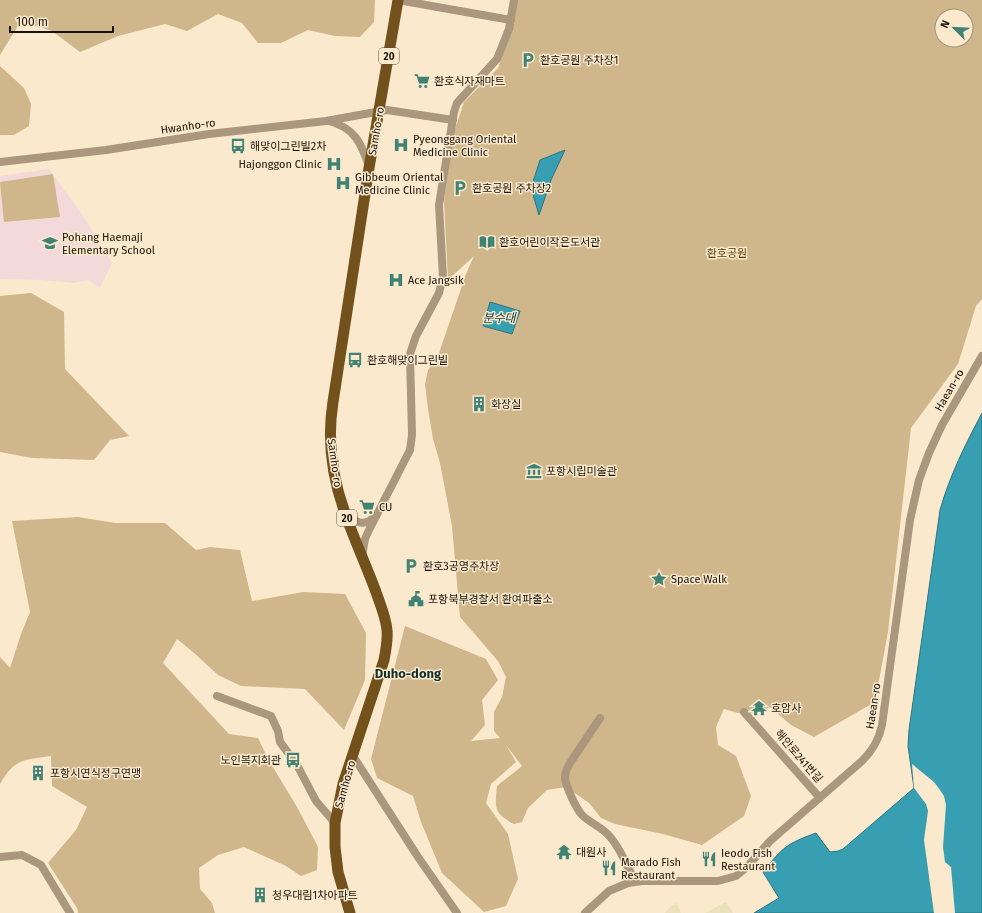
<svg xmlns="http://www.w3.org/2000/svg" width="982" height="913" font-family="'Fira Sans','Noto Sans KR',sans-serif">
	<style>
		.education { fill: #f4d9db }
		.green { fill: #cfb68b; fill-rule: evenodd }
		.sand { fill: #ebe1bc }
		.water { fill: #389fb2; stroke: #2e757f }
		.pier { fill: #fae9cc }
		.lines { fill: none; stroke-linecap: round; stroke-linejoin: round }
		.minor { stroke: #aa977d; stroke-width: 8 }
		.major { stroke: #73511c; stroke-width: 11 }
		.labels { text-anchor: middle; stroke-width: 3; stroke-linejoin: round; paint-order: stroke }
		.shield { fill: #fae9cc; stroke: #5c5243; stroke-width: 1 }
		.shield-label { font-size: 10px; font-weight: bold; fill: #181208 }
		.poi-label { font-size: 11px; fill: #181208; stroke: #fae9cc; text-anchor: start }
		.street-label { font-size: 11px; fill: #181208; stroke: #fae9cc }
		.park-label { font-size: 11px; fill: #533900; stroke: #fae9cc }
		.water-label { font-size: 12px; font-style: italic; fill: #03353d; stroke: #fae9cc }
		.quarter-label { font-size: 13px; font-weight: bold; fill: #10302a; stroke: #fae9cc }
	</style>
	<rect width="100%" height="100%" fill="#fae9cc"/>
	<path class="education" d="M 49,169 L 88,223 L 112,263 L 100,288 L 88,280 L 74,283 L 41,280 L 0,279 L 0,176 Z"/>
	<path class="green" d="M 0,0 L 375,0 L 374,22 L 360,37 L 335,36 L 308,30 L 281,43 L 258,43 L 242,23 L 218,14 L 187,31 L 165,24 L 118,36 L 80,52 L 52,31 L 21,21 L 0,55 Z
		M 517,0 L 982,0 L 982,299 L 976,306 L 958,364 L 911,428 L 888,632 L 875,702 L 814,737 L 791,725 L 770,707 C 750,716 744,715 724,709 L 716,727 L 718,745 L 736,756 L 751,796 L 744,816 L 702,845 L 663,834 L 615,824 L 601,818 L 589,803 L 566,787 L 547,790 L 528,808 L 522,822 L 514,824 C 493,813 495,808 497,786 L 522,766 L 506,745 L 516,762 L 491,784 L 486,803 L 508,834 L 518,879 L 506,906 L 484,912 L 442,873 L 421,822 L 413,796 L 377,778 L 371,759 L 405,626 L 486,659 L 498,680 L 482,700 L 485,725 L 471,741 L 500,738 L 494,731 L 494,712 L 502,697 L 506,677 L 498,661 L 460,617 L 452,526 L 440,463 L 433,439 L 428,409 L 425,384 L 428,370 L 437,359 L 466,274 L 474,256 L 448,280 L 444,200 L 454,132 L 464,102 L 498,68 L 512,28 ZM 942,16 L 966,16 L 966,40 L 942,40 Z
		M 0,66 L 24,88 L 31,104 L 29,126 L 14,135 L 0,135 Z
		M 53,174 L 60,217 L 4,222 L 0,182 Z
		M 31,293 L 64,312 L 65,369 L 129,436 L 110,440 L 94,460 L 32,458 L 0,452 L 0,296 Z
		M 78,517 L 115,523 L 165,523 L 196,550 L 210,547 L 240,550 L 252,601 L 303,592 L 345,594 L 366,633 L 365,680 L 344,730 L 305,689 L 241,686 L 218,675 L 193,652 L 177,639 L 163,663 L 229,734 L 258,738 L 268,759 L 297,807 L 318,847 L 317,870 L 301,876 L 286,866 L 244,847 L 218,855 L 199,868 L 200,889 L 212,903 L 215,913 L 78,913 L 77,908 L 48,863 L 76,830 L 87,807 L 52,786 L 51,756 C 24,760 15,758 0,784 L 0,657 L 10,668 L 21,634 L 30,612 L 12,521 Z"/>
	<path class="sand" d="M 726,902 L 733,913 L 705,913 Z
		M 677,903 L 681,913 L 665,913 L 670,907 Z"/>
	<path class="water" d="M 565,150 L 551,180 L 539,215 L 531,188 L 540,160 Z
		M 490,302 L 520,311 L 512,334 L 483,326 Z
		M 982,413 L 982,913 L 754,913 L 779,898 L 763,872 C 783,847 786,844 816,833 L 830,852 L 838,851 L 843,849 L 914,788 L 908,746 L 909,730 L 940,510 C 950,475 965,445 982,413 Z"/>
	<path class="pier" d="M 912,764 L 934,782 L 940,790 L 944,796 L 946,805 L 943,847 L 945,862 L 951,867 L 955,913 L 934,913 L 924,840 L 928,811 L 926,804 L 914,788 Z"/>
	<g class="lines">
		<path class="minor" d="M 398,0 L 511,20
			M 329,121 C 355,128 361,143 369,166
			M 0,162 L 106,150 L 209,134 L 326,121 L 387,110 L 453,120
			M 346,513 C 354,522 364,527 373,518
			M 362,556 L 365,539 L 369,530 L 410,450 L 412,435 L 410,354 L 416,336 L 439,293 L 443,277 L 439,205 L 454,112 L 457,103 L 497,59 L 509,29 L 514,0
			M 217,696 L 271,716 L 278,731 L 280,742 L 297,765 L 316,801 L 335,823
			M 744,712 L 820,798
			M 600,718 L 570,763 C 567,768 565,772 565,778 C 566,787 576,808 582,815 C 591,824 603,827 611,838 C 621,850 628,867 635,882
			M 353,756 L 418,857 L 457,913
			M 0,857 L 22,855 L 41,865 L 70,913
			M 585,913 L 609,891 L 628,883 L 642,881 L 718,881 L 736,876 L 747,867 L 770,841 L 862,761 C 873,750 879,740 882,725 L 910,520 L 919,480 L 929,453 L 942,425 L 982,356"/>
		<path class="major" d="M 350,913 L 338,872 L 335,847 L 335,823 L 343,784 L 384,660 C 386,650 388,640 387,630 C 386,617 380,604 376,592 C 366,565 354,539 345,513 C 332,477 327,439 333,402 L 369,168 L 398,0"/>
	</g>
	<defs>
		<symbol id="parking-bare" viewBox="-9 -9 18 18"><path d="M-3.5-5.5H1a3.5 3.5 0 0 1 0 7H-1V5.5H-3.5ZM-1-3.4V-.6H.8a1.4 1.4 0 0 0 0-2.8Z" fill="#408375" stroke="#fae9cc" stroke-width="2.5" paint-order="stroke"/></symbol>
		<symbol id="supermarket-bare" viewBox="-9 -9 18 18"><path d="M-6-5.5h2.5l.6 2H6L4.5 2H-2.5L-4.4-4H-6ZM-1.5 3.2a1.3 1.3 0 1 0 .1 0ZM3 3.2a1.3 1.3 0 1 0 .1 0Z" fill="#408375" stroke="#fae9cc" stroke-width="2.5" paint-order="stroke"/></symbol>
		<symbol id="hospital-bare" viewBox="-9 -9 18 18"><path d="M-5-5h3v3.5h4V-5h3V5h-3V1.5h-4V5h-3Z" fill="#408375" stroke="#fae9cc" stroke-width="2.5" paint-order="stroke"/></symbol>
		<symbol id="bus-bare" viewBox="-9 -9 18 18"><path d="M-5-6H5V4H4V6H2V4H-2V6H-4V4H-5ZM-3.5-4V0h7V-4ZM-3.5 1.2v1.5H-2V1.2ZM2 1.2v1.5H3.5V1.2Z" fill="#408375" stroke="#fae9cc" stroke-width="2.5" paint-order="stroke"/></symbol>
		<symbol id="library-bare" viewBox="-9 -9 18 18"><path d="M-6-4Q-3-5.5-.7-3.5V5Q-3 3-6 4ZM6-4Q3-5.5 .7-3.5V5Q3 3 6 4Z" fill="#408375" stroke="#fae9cc" stroke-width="2.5" paint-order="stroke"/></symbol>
		<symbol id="school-bare" viewBox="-9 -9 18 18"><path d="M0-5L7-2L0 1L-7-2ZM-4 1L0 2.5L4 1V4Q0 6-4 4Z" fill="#408375" stroke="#fae9cc" stroke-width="2.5" paint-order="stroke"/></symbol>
		<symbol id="building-bare" viewBox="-9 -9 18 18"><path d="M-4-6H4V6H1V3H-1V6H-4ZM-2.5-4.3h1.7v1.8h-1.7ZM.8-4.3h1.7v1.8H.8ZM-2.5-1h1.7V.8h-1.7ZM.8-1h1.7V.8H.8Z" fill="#408375" stroke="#fae9cc" stroke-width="2.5" paint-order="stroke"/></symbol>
		<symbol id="museum-bare" viewBox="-9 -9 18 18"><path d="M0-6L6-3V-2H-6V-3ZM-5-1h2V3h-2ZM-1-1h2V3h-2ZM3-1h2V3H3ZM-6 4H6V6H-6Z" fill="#408375" stroke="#fae9cc" stroke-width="2.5" paint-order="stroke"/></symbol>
		<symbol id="sight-bare" viewBox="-9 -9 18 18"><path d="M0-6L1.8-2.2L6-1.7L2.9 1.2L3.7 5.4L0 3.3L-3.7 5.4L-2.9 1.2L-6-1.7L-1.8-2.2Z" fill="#408375" stroke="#fae9cc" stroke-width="2.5" paint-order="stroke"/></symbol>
		<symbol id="civic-bare" viewBox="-9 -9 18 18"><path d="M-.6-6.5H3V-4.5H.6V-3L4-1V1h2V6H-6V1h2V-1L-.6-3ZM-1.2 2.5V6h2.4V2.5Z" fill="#408375" stroke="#fae9cc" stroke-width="2.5" paint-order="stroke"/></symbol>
		<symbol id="temple-bare" viewBox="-9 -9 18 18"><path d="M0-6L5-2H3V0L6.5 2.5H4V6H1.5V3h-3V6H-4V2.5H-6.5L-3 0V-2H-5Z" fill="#408375" stroke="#fae9cc" stroke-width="2.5" paint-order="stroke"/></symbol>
		<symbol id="restaurant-bare" viewBox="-9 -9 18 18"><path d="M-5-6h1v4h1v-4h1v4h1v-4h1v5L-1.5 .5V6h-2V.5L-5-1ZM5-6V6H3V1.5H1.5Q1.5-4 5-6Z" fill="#408375" stroke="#fae9cc" stroke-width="2.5" paint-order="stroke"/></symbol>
	</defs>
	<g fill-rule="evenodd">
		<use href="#parking-bare" x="517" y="49" width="22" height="22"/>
		<use href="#supermarket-bare" x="411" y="70" width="22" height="22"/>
		<use href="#hospital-bare" x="390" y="134" width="22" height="22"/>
		<use href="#bus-bare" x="227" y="135" width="22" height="22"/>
		<use href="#hospital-bare" x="323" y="153" width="22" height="22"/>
		<use href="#hospital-bare" x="332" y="172" width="22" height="22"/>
		<use href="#parking-bare" x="449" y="177" width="22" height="22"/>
		<use href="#library-bare" x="476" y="231" width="22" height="22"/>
		<use href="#school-bare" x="39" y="232" width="22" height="22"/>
		<use href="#hospital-bare" x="385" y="269" width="22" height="22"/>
		<use href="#bus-bare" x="344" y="349" width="22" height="22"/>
		<use href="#building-bare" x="468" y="393" width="22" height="22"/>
		<use href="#museum-bare" x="523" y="460" width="22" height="22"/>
		<use href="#supermarket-bare" x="356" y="496" width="22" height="22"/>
		<use href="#parking-bare" x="400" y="555" width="22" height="22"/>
		<use href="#sight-bare" x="648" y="568" width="22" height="22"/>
		<use href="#civic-bare" x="405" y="588" width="22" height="22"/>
		<use href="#temple-bare" x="748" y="697" width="22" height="22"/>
		<use href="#bus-bare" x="282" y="749" width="22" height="22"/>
		<use href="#building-bare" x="27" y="762" width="22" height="22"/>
		<use href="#temple-bare" x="553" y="841" width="22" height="22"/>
		<use href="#restaurant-bare" x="698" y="848" width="22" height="22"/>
		<use href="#restaurant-bare" x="598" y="857" width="22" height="22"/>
		<use href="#building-bare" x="249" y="884" width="22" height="22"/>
	</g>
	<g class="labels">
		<g class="shield">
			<rect x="379" y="48" width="20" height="16" rx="3"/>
			<rect x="337" y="510" width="20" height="16" rx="3"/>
		</g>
		<g class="shield-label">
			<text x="389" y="60">20</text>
			<text x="347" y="522">20</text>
		</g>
		<g class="poi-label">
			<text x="540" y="64">환호공원 주차장1</text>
			<text x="434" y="85">환호식자재마트</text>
			<text x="413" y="143">Pyeonggang Oriental<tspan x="413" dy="13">Medicine Clinic</tspan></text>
			<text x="250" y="150">해맞이그린빌2차</text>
			<text x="322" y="168" text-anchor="end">Hajonggon Clinic</text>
			<text x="355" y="181">Gibbeum Oriental<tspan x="355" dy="13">Medicine Clinic</tspan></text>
			<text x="472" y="192">환호공원 주차장2</text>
			<text x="62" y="241">Pohang Haemaji<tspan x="62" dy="13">Elementary School</tspan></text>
			<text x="499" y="246">환호어린이작은도서관</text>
			<text x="408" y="284">Ace Jangsik</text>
			<text x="367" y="364">환호해맞이그린빌</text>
			<text x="491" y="408">화장실</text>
			<text x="546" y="475">포항시립미술관</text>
			<text x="379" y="511">CU</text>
			<text x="423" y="570">환호3공영주차장</text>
			<text x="671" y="583">Space Walk</text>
			<text x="428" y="603">포항북부경찰서 환여파출소</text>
			<text x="771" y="712">호암사</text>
			<text x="281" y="764" text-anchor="end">노인복지회관</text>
			<text x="50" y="777">포항시연식정구연맹</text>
			<text x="576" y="856">대원사</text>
			<text x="721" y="857">Ieodo Fish<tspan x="721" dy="13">Restaurant</tspan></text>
			<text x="621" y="866">Marado Fish<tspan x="621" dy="13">Restaurant</tspan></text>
			<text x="272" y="899">청우대림1차아파트</text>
		</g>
		<g class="street-label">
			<text transform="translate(188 126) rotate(-8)" y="4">Hwanho-ro</text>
			<text transform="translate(376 131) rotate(-80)" y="4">Samho-ro</text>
			<text transform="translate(949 390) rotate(-60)" y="4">Haean-ro</text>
			<text transform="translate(335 463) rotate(82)" y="4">Samho-ro</text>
			<text transform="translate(873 706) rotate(-81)" y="4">Haean-ro</text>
			<text transform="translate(799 756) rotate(49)" y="4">해안로241번길</text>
			<text transform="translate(345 784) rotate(-74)" y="4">Samho-ro</text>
		</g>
		<g class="park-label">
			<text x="727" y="257">환호공원</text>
		</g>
		<g class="water-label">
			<text x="499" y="322">분수대</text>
		</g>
		<g class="quarter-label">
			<text x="408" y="678">Duho-dong</text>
		</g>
	</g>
	<g transform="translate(954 28) rotate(294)"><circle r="19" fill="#fae9cc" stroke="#a0937e"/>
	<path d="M0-3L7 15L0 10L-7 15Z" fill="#408375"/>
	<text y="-6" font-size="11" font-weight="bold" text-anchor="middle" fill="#181208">N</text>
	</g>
	<path d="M10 26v6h103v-6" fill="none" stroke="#181208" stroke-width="2"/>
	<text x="16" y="26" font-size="12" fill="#181208" stroke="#fae9cc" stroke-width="3" paint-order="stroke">100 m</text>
</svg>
